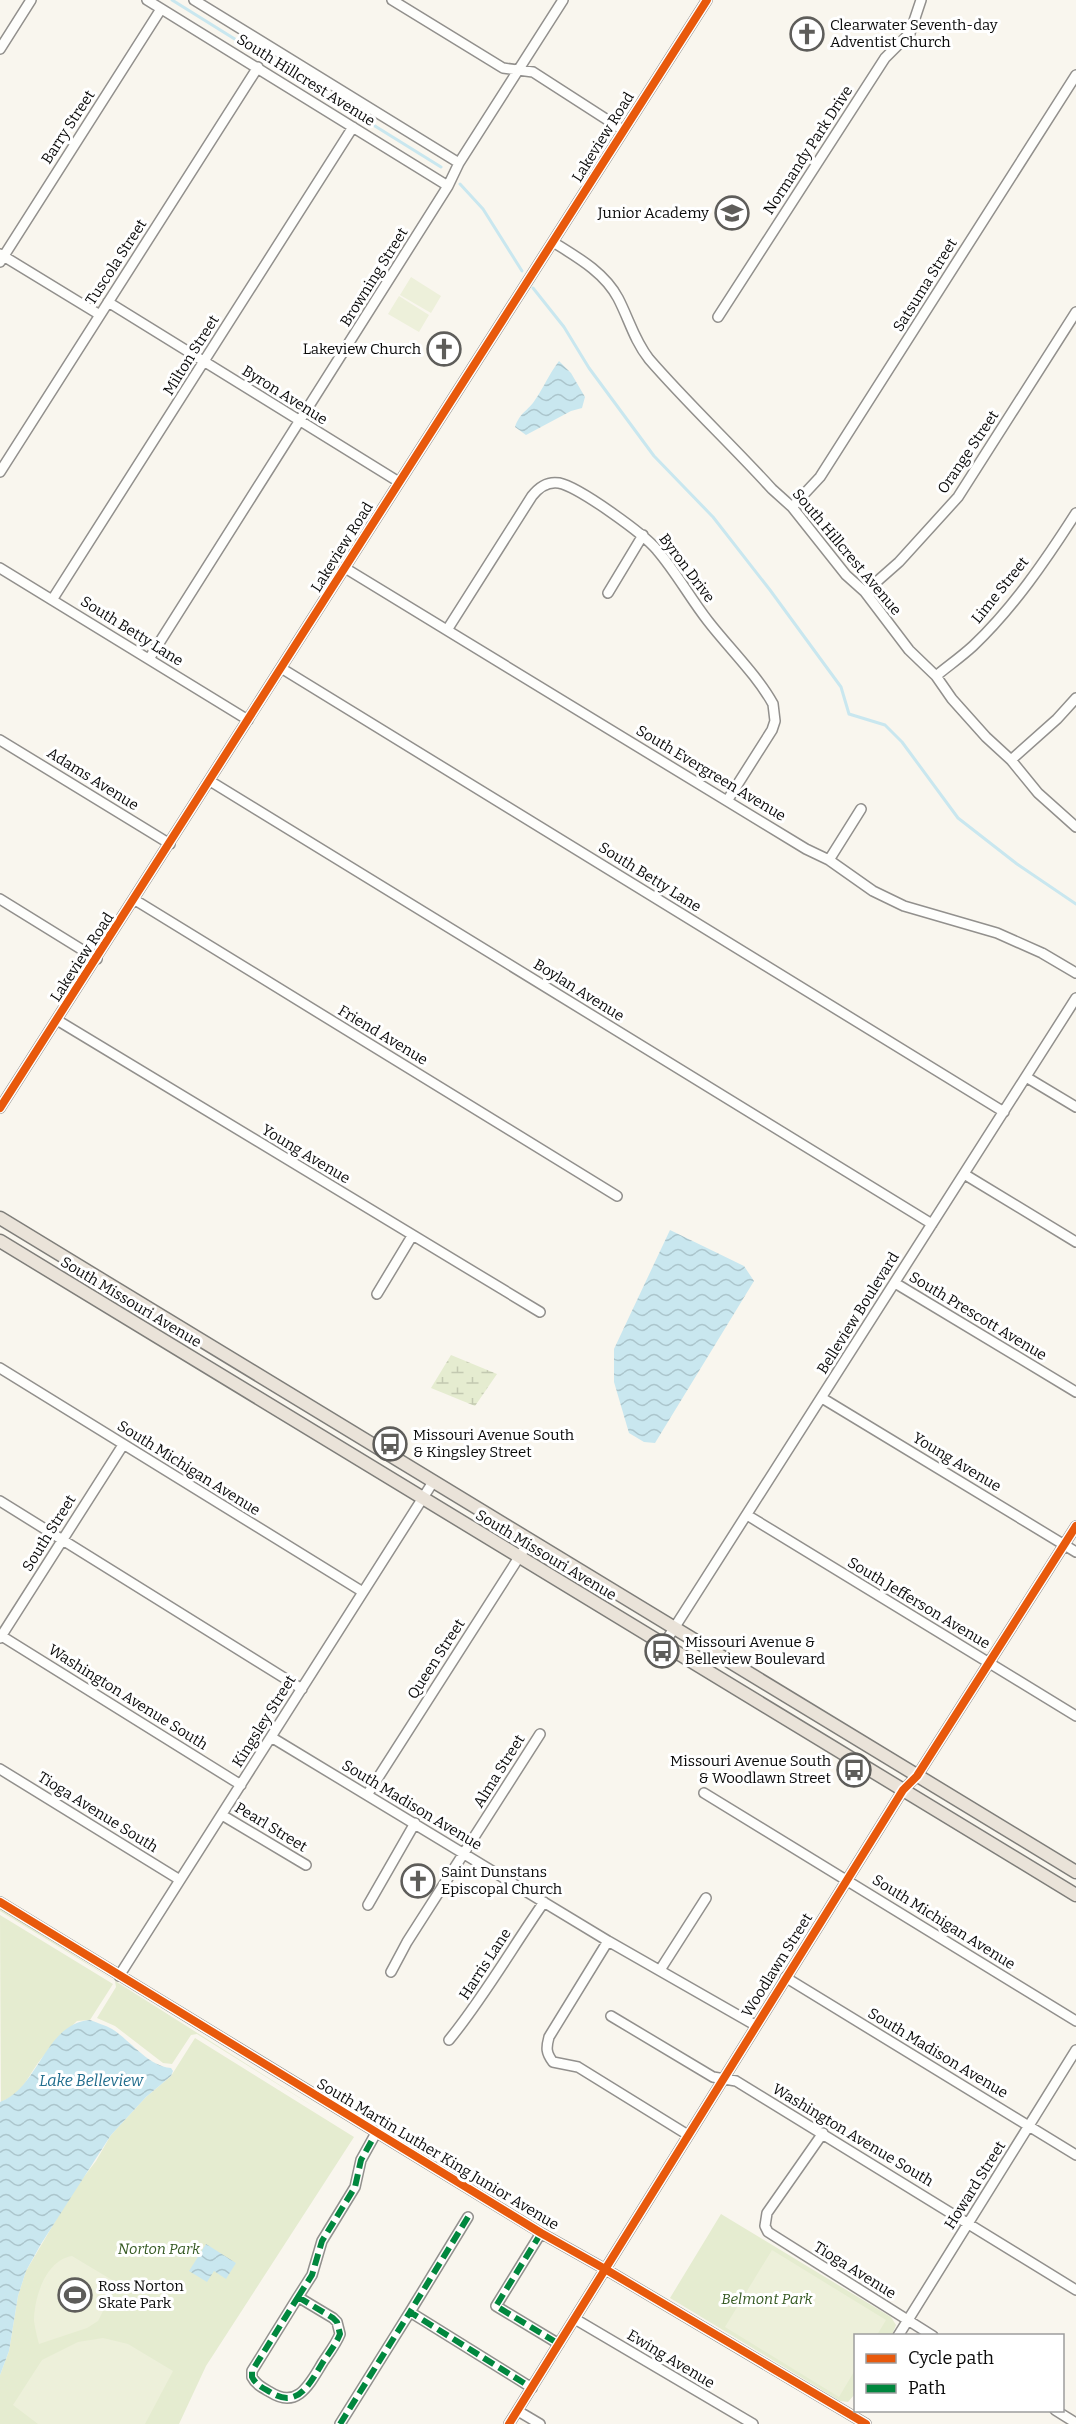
<svg xmlns="http://www.w3.org/2000/svg" width="1076" height="2424" font-family="Bitter,serif">
	<style>
		.wetland { fill: url(#wetland-marsh) }
		.park { fill: #e5ecd0 }
		.pitch { fill: #edf0da }
		.water { fill: url(#water-waves) }
		.lines { fill: none; stroke-linecap: round; stroke-linejoin: round }
		.stream { stroke: #c9e7ef; stroke-width: 3 }
		.minor-casing { stroke: #92908d; stroke-width: 12 }
		.major-casing { stroke: #7f7e7a; stroke-width: 15 }
		.minor { stroke: #fefefc; stroke-width: 9 }
		.major { stroke: #eae3d9; stroke-width: 12 }
		.quiet { stroke: #00873e; stroke-width: 6; stroke-dasharray: 12 6; stroke-linecap: butt }
		.cycleway-casing { stroke: #fff; stroke-width: 11 }
		.cycleway { stroke: #e8590c; stroke-width: 8 }
		.labels { text-anchor: middle; stroke-width: 6; stroke-linejoin: round; paint-order: stroke }
		.poi-label { font-size: 15px; fill: #0a0a0a; stroke: #fff; text-anchor: start }
		.street-label { font-size: 15px; fill: #0a0a0a; stroke: #fff }
		.park-label { font-size: 15px; font-style: italic; fill: #365a23; stroke: #fff }
		.water-label { font-size: 16px; font-style: italic; fill: #226e8e; stroke: #fff }
	</style>
	<defs>
		<pattern id="wetland-marsh" width="20" height="14" patternUnits="userSpaceOnUse" patternTransform="scale(1.5)"><rect width="20" height="14" fill="#e5ecd0"/><path d="M1 5h8M5 5V1M11 12h8M15 12V8" fill="none" stroke="#c3c9b1"/></pattern>
		<pattern id="water-waves" width="16" height="10" patternUnits="userSpaceOnUse" patternTransform="scale(1.5)"><rect width="16" height="10" fill="#c9e7ef"/><path d="M0 5q4-4 8 0t8 0" fill="none" stroke="#abc5cc"/></pattern>
	</defs>
	<rect width="100%" height="100%" fill="#f9f6ee"/>
	<path class="wetland" d="M 451,1355 L 497,1374 L 475,1406 L 431,1388 Z"/>
	<path class="park" d="M 0,1908 L 327,2115 L 197,2034 L 191,2035 L 172,2064 L 163,2063 L 115,2026 L 97,2018 L 116,1987 L 115,1981 L 0,1911 Z
		M 0,1915 L 113,1984 L 90,2020 L 77,2021 C 65,2033 52,2045 41,2059 C 26,2078 25,2092 1,2102 Z
		M 195,2038 L 354,2137 L 206,2366 L 179,2424 L 0,2424 L 0,2375 L 9,2351 L 18,2296 L 26,2271 L 73,2191 L 96,2161 L 111,2135 L 146,2097 L 171,2076 Z
		M 721,2214 L 891,2317 L 896,2325 L 892,2335 L 856,2336 L 855,2394 L 848,2402 L 840,2401 L 670,2298 Z"/>
	<path class="pitch" d="M 411,277 L 441,296 L 431,313 L 400,295 Z
		M 399,296 L 429,315 L 419,332 L 388,314 Z
		M 772,2250 L 886,2320 L 877,2335 L 856,2336 L 855,2370 L 839,2397 L 725,2327 Z
		M 72,2256 L 117,2283 L 98,2321 L 87,2328 L 39,2344 C 37,2337 35,2328 34,2321 C 34,2297 46,2260 72,2256 Z
		M 103,2338 L 128,2344 L 173,2371 L 145,2424 L 38,2424 L 13,2405 L 42,2360 L 78,2342 Z"/>
	<path class="water" d="M 559,361 L 571,373 L 585,397 L 582,408 L 571,411 L 526,435 L 515,427 C 520,412 528,411 535,400 C 544,387 549,374 559,361 Z
		M 670,1230 L 744,1266 L 754,1281 L 655,1443 L 644,1442 L 629,1433 L 614,1382 L 614,1349 Z
		M 90,2020 C 97,2023 105,2025 112,2029 C 131,2041 148,2066 171,2068 L 173,2071 L 171,2076 L 146,2097 L 111,2135 L 41,2244 L 26,2271 L 18,2296 L 9,2351 L 0,2375 L 0,2102 C 39,2088 45,2023 90,2020 Z
		M 206,2244 L 236,2263 L 226,2279 L 214,2271 L 207,2282 L 189,2271 Z"/>
	<g class="lines">
		<path class="stream" d="M 172,0 L 441,167
			M 460,184 L 483,209 L 522,271
			M 533,288 L 564,327 L 589,368 L 654,456 L 713,517 L 770,590 L 841,687 L 849,714 L 885,725 L 902,742 L 958,818 L 1017,864 L 1076,904"/>
		<defs>
			<path id="minor" d="M 147,0 L 448,186
				M 194,0 L 459,163
				M 392,0 L 503,68 L 533,72 L 623,130
				M 0,49 L 31,0
				M 553,242 C 577,257 604,272 618,298 C 629,319 634,340 649,359 C 688,404 732,445 772,489 L 792,507 L 846,575 L 865,592 L 909,650 L 936,676 L 952,699 L 986,737 L 1011,760 L 1038,793 L 1076,827
				M 0,254 L 100,315
				M 0,262 L 161,9
				M 108,302 L 399,482
				M 718,317 L 885,58 L 910,33 L 921,0
				M 0,472 L 258,67
				M 792,507 L 820,477 L 1076,75
				M 0,568 L 248,720
				M 345,568 L 727,801 L 806,849 L 829,860 L 873,891 L 904,906 L 997,933 L 1042,953 L 1076,973
				M 865,592 L 899,562 L 958,497 L 1076,312
				M 608,593 L 643,535
				M 52,600 L 353,127
				M 447,630 L 532,496 C 539,487 547,481 559,483 C 579,487 644,534 657,550 C 676,572 690,598 708,621 C 728,647 757,675 773,704 L 775,721 L 772,730 L 727,801
				M 149,659 L 448,186 L 459,163 L 563,0
				M 281,668 L 1004,1112
				M 936,676 C 948,666 961,657 973,646 C 1013,608 1046,560 1076,513
				M 0,740 L 170,844
				M 1011,760 L 1057,719 L 1076,698
				M 210,781 L 932,1224
				M 829,860 L 861,809
				M 0,899 L 97,959
				M 135,900 L 617,1196
				M 57,1020 L 540,1312
				M 1026,1077 L 1076,1107
				M 0,1108 L 707,0
				M 964,1174 L 1076,1242
				M 895,1283 L 1076,1392
				M 377,1294 L 412,1236
				M 0,1368 L 363,1592
				M 822,1398 L 1076,1552
				M 0,1501 L 302,1689
				M 747,1515 L 1076,1716
				M 0,1635 L 241,1785
				M 0,1638 L 123,1445
				M 664,1644 L 1076,998
				M 271,1737 L 608,1941 L 755,2025
				M 0,1769 L 180,1880
				M 704,1793 L 1076,2021
				M 367,1795 L 530,1540
				M 222,1815 L 306,1865
				M 0,1902 L 541,2233 L 605,2269 L 866,2424
				M 368,1905 L 415,1823
				M 608,1941 L 549,2037 C 546,2048 546,2053 553,2062 L 578,2067 L 688,2135
				M 660,1970 L 706,1898
				M 391,1972 L 407,1942 L 540,1734
				M 119,1976 L 433,1482
				M 785,1977 L 1076,2155
				M 611,2016 L 713,2077 L 736,2081 L 1076,2290
				M 449,2040 C 484,1997 512,1948 544,1902
				M 823,2133 L 767,2213 L 765,2226 L 768,2232 L 933,2336
				M 468,2217 L 410,2312 L 532,2388
				M 541,2233 L 496,2306 L 559,2344
				M 298,2297 L 333,2318 L 337,2322 L 340,2334 C 336,2344 329,2353 323,2362 C 310,2383 298,2410 270,2392 C 263,2388 256,2385 252,2377 L 252,2371 Z
				M 298,2297 L 312,2275 L 322,2241 L 355,2187 L 361,2160 L 376,2133
				M 575,2319 L 753,2424
				M 898,2336 L 1076,2050
				M 1055,2410 L 1076,2423
				M 518,2411 L 540,2424
				M 340,2424 L 410,2312
				M 509,2424 L 903,1790 L 917,1776 L 1076,1526"/>
			<path id="major" d="M 0,1218 L 1076,1872
				M 0,1241 L 1076,1895"/>
		</defs>
		<use href="#minor" class="minor-casing"/>
		<use href="#major" class="major-casing"/>
		<use href="#minor" class="minor"/>
		<use href="#major" class="major"/>
		<path class="quiet" d="M 468,2217 L 410,2312 L 532,2388
			M 541,2233 L 496,2306 L 559,2344
			M 298,2297 L 333,2318 L 337,2322 L 340,2334 C 336,2344 329,2353 323,2362 C 310,2383 298,2410 270,2392 C 263,2388 256,2385 252,2377 L 252,2371 Z
			M 298,2297 L 312,2275 L 322,2241 L 355,2187 L 361,2160 L 376,2133
			M 340,2424 L 410,2312"/>
		<defs>
			<path id="cycleway" d="M 0,1108 L 707,0
				M 0,1902 L 541,2233 L 605,2269 L 866,2424
				M 509,2424 L 903,1790 L 917,1776 L 1076,1526"/>
		</defs>
		<use href="#cycleway" class="cycleway-casing"/>
		<use href="#cycleway" class="cycleway"/>
	</g>
	<defs>
		<symbol id="church-ring" viewBox="-11 -11 22 22"><circle r="9.5" fill="#fff" stroke="#5e5d5a" stroke-width="1.5"/><path d="M-1.2-6h2.4v3.5h3.3v2.4h-3.3V6h-2.4V-.1h-3.3v-2.4h3.3Z" fill="#5e5d5a"/></symbol>
		<symbol id="school-ring" viewBox="-11 -11 22 22"><circle r="9.5" fill="#fff" stroke="#5e5d5a" stroke-width="1.5"/><path d="M0-5L7-2L0 1L-7-2ZM-4 1L0 2.5L4 1V4Q0 6-4 4Z" fill="#5e5d5a"/></symbol>
		<symbol id="bus-ring" viewBox="-11 -11 22 22"><circle r="9.5" fill="#fff" stroke="#5e5d5a" stroke-width="1.5"/><path d="M-5-6H5V4H4V6H2V4H-2V6H-4V4H-5ZM-3.5-4V0h7V-4ZM-3.5 1.2v1.5H-2V1.2ZM2 1.2v1.5H3.5V1.2Z" fill="#5e5d5a"/></symbol>
		<symbol id="stadium-ring" viewBox="-11 -11 22 22"><circle r="9.5" fill="#fff" stroke="#5e5d5a" stroke-width="1.5"/><path d="M0-5a6.5 5 0 1 0 0 10a6.5 5 0 1 0 0-10ZM-3.5-1.8h7v3.6h-7Z" fill="#5e5d5a"/></symbol>
	</defs>
	<g fill-rule="evenodd">
		<use href="#church-ring" x="788" y="15" width="38" height="38"/>
		<use href="#school-ring" x="713" y="194" width="38" height="38"/>
		<use href="#church-ring" x="425" y="330" width="38" height="38"/>
		<use href="#bus-ring" x="371" y="1425" width="38" height="38"/>
		<use href="#bus-ring" x="643" y="1632" width="38" height="38"/>
		<use href="#bus-ring" x="835" y="1751" width="38" height="38"/>
		<use href="#church-ring" x="399" y="1862" width="38" height="38"/>
		<use href="#stadium-ring" x="56" y="2276" width="38" height="38"/>
	</g>
	<g class="labels">
		<g class="poi-label">
			<text x="830" y="30">Clearwater Seventh-day<tspan x="830" dy="17">Adventist Church</tspan></text>
			<text x="709" y="218" text-anchor="end">Junior Academy</text>
			<text x="421" y="354" text-anchor="end">Lakeview Church</text>
			<text x="413" y="1440">Missouri Avenue South<tspan x="413" dy="17">&amp; Kingsley Street</tspan></text>
			<text x="685" y="1647">Missouri Avenue &amp;<tspan x="685" dy="17">Belleview Boulevard</tspan></text>
			<text x="831" y="1766" text-anchor="end">Missouri Avenue South<tspan x="831" dy="17">&amp; Woodlawn Street</tspan></text>
			<text x="441" y="1877">Saint Dunstans<tspan x="441" dy="17">Episcopal Church</tspan></text>
			<text x="98" y="2291">Ross Norton<tspan x="98" dy="17">Skate Park</tspan></text>
		</g>
		<g class="street-label">
			<text transform="translate(306 80) rotate(32)" y="5">South Hillcrest Avenue</text>
			<text transform="translate(68 127) rotate(-57)" y="5">Barry Street</text>
			<text transform="translate(603 137) rotate(-58)" y="5">Lakeview Road</text>
			<text transform="translate(808 150) rotate(-57)" y="5">Normandy Park Drive</text>
			<text transform="translate(116 262) rotate(-57)" y="5">Tuscola Street</text>
			<text transform="translate(374 277) rotate(-58)" y="5">Browning Street</text>
			<text transform="translate(925 285) rotate(-58)" y="5">Satsuma Street</text>
			<text transform="translate(191 355) rotate(-58)" y="5">Milton Street</text>
			<text transform="translate(285 395) rotate(32)" y="5">Byron Avenue</text>
			<text transform="translate(968 452) rotate(-56)" y="5">Orange Street</text>
			<text transform="translate(342 547) rotate(-58)" y="5">Lakeview Road</text>
			<text transform="translate(847 552) rotate(50)" y="5">South Hillcrest Avenue</text>
			<text transform="translate(687 568) rotate(53)" y="5">Byron Drive</text>
			<text transform="translate(1000 590) rotate(-51)" y="5">Lime Street</text>
			<text transform="translate(132 631) rotate(32)" y="5">South Betty Lane</text>
			<text transform="translate(711 773) rotate(31)" y="5">South Evergreen Avenue</text>
			<text transform="translate(93 779) rotate(32)" y="5">Adams Avenue</text>
			<text transform="translate(650 877) rotate(32)" y="5">South Betty Lane</text>
			<text transform="translate(82 957) rotate(-57)" y="5">Lakeview Road</text>
			<text transform="translate(579 990) rotate(32)" y="5">Boylan Avenue</text>
			<text transform="translate(383 1035) rotate(31)" y="5">Friend Avenue</text>
			<text transform="translate(306 1154) rotate(31)" y="5">Young Avenue</text>
			<text transform="translate(131 1302) rotate(31)" y="5">South Missouri Avenue</text>
			<text transform="translate(858 1313) rotate(-58)" y="5">Belleview Boulevard</text>
			<text transform="translate(978 1316) rotate(31)" y="5">South Prescott Avenue</text>
			<text transform="translate(957 1462) rotate(31)" y="5">Young Avenue</text>
			<text transform="translate(189 1468) rotate(32)" y="5">South Michigan Avenue</text>
			<text transform="translate(49 1533) rotate(-58)" y="5">South Street</text>
			<text transform="translate(546 1555) rotate(31)" y="5">South Missouri Avenue</text>
			<text transform="translate(919 1603) rotate(31)" y="5">South Jefferson Avenue</text>
			<text transform="translate(436 1659) rotate(-57)" y="5">Queen Street</text>
			<text transform="translate(128 1697) rotate(32)" y="5">Washington Avenue South</text>
			<text transform="translate(264 1721) rotate(-58)" y="5">Kingsley Street</text>
			<text transform="translate(499 1771) rotate(-58)" y="5">Alma Street</text>
			<text transform="translate(412 1805) rotate(31)" y="5">South Madison Avenue</text>
			<text transform="translate(98 1812) rotate(32)" y="5">Tioga Avenue South</text>
			<text transform="translate(271 1827) rotate(31)" y="5">Pearl Street</text>
			<text transform="translate(944 1922) rotate(32)" y="5">South Michigan Avenue</text>
			<text transform="translate(485 1964) rotate(-57)" y="5">Harris Lane</text>
			<text transform="translate(777 1965) rotate(-58)" y="5">Woodlawn Street</text>
			<text transform="translate(938 2053) rotate(31)" y="5">South Madison Avenue</text>
			<text transform="translate(853 2135) rotate(31)" y="5">Washington Avenue South</text>
			<text transform="translate(438 2154) rotate(31)" y="5">South Martin Luther King Junior Avenue</text>
			<text transform="translate(975 2185) rotate(-58)" y="5">Howard Street</text>
			<text transform="translate(855 2270) rotate(32)" y="5">Tioga Avenue</text>
			<text transform="translate(671 2359) rotate(31)" y="5">Ewing Avenue</text>
		</g>
		<g class="park-label">
			<text x="159" y="2254">Norton Park</text>
			<text x="767" y="2304">Belmont Park</text>
		</g>
		<g class="water-label">
			<text x="91" y="2086">Lake Belleview</text>
		</g>
	</g>
	<rect x="854" y="2334" width="210" height="78" fill="#ffffff" stroke="#9d9d9d" stroke-width="1.5"/>
	<rect x="866" y="2354" width="30" height="9" fill="#e8590c" stroke="#9d9d9d" stroke-width="1.5"/>
	<text x="908" y="2364" font-size="18" fill="#0a0a0a">Cycle path</text>
	<rect x="866" y="2384" width="30" height="9" fill="#00873e" stroke="#9d9d9d" stroke-width="1.5"/>
	<text x="908" y="2394" font-size="18" fill="#0a0a0a">Path</text>
</svg>
